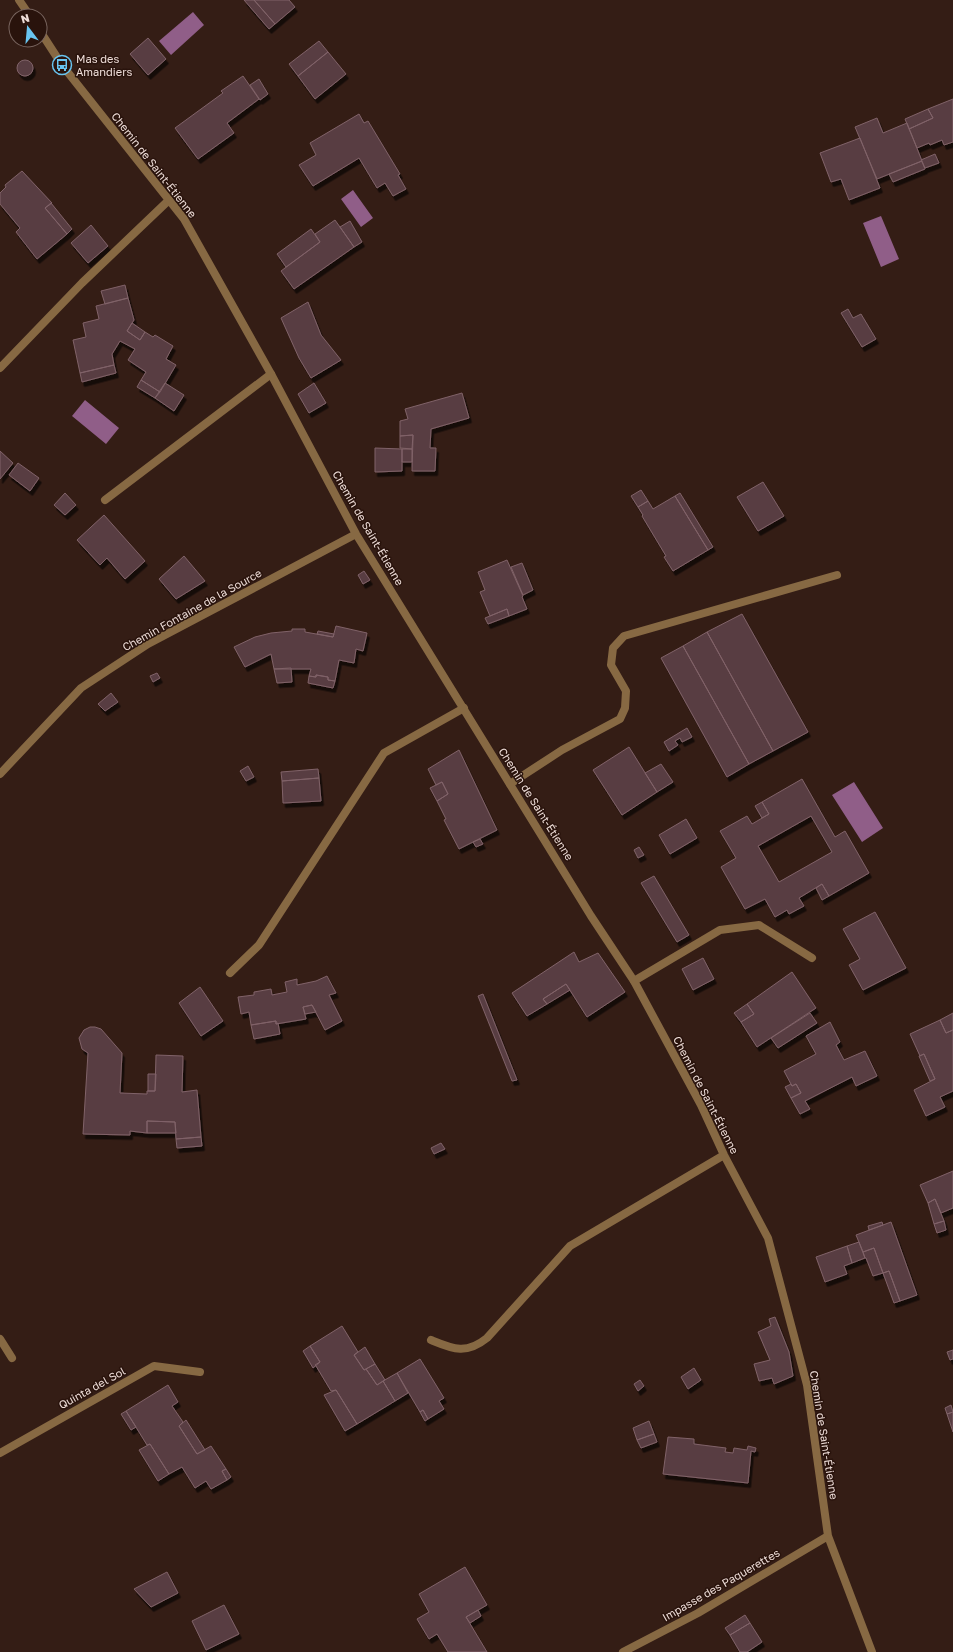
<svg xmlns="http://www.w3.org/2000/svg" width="953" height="1652" font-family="'Golos Text',sans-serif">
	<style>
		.water { fill: #905e88 }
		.building { fill: #593e43; stroke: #806268; fill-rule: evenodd; filter: url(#shadow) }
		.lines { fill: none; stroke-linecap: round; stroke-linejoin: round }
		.lane { stroke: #876943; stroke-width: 8 }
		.street { stroke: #876943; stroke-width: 8 }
		.labels { text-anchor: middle; stroke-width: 3; stroke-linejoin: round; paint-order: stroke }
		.poi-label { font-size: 11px; fill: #eeddd8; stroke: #29130c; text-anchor: start }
		.street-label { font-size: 11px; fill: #eeddd8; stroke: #29130c }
	</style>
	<defs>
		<filter id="shadow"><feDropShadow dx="2.5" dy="4.5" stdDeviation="0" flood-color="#0009"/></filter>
	</defs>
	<rect width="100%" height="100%" fill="#341d15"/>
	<path class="water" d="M 193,12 L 204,25 L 171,55 L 159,41 Z
		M 353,190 L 373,218 L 361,227 L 341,199 Z
		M 881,216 L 899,259 L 881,267 L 863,223 Z
		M 85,400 L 119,428 L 106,444 L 72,416 Z
		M 854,782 L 883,828 L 862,842 L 832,795 Z"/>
	<path class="building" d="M 244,0 L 254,0 L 275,24 L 269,29 Z
		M 254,0 L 289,0 L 295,7 L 275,24 Z
		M 148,38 L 166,59 L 148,75 L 130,54 Z
		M 319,41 L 328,52 L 298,76 L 289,64 Z
		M 328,52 L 346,74 L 315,99 L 298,76 Z
		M17 68a8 8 0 1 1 16 0a8 8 0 1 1-16 0Z
		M 243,76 L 259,99 L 227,123 L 234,133 L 198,159 L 175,128 L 223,93 L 221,91 Z
		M 259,79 L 268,94 L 260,100 L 250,85 Z
		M 953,99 L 953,142 L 944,145 L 942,140 L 930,145 L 929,143 L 917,148 L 909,129 L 933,118 L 928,109 Z
		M 928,109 L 933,118 L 909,129 L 905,119 Z
		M 359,114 L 364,123 L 368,121 L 400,174 L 398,175 L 406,189 L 393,196 L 385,183 L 377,188 L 359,158 L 313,186 L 299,165 L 316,155 L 310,143 Z
		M 877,118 L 883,133 L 907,123 L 922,161 L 877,179 L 855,127 Z
		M 860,138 L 880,188 L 849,200 L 841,179 L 831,182 L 820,153 Z
		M 935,154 L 939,163 L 925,168 L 921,160 Z
		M 922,161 L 925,169 L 893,182 L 889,174 Z
		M 22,171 L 52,203 L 45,208 L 67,234 L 37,259 L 16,232 L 20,228 L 0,204 L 0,193 L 6,187 L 5,185 Z
		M 51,203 L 72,229 L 67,234 L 45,208 Z
		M 335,220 L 354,247 L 294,289 L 281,271 L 320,242 L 315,234 Z
		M 350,221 L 362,242 L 354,247 L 340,227 Z
		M 91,225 L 108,246 L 88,263 L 71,243 Z
		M 311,229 L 320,242 L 286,267 L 277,254 Z
		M 125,285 L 128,298 L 105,304 L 101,291 Z
		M 128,298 L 134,320 L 127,331 L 140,340 L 145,332 L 153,337 L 155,335 L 173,346 L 166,359 L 176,365 L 160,392 L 141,380 L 146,372 L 128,360 L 135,349 L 120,341 L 112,354 L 114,365 L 80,373 L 73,340 L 86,337 L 83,323 L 99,319 L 96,306 Z
		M 308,302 L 321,335 L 341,360 L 311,378 L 299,358 L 281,318 Z
		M 848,309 L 853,318 L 861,314 L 876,339 L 862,347 L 841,313 Z
		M 132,323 L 145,332 L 140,340 L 127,331 Z
		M 114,365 L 116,373 L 82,382 L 80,373 Z
		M 141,380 L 160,392 L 155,398 L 137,387 Z
		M 165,383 L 184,395 L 174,411 L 155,398 Z
		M 314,383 L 326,403 L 309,413 L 298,394 Z
		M 462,393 L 469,418 L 431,429 L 430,448 L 436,448 L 435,471 L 412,471 L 413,435 L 400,436 L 400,421 L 408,419 L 405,409 Z
		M 413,435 L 412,449 L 400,448 L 400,436 Z
		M 375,448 L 402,449 L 402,471 L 375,472 Z
		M 402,449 L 412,449 L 412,462 L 402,462 Z
		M 0,451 L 13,463 L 0,479 Z
		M 18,463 L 39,478 L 30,491 L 9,475 Z
		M 763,482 L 784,516 L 758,531 L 737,497 Z
		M 641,490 L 648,501 L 638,507 L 631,496 Z
		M 65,493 L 76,505 L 65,515 L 54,505 Z
		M 680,493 L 713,547 L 708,550 L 675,496 Z
		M 675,496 L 708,550 L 673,571 L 664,557 L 666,556 L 642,516 L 643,515 L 638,507 L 648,501 L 653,509 Z
		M 104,515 L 145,561 L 125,579 L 107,558 L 100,565 L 77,540 Z
		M 184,556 L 205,581 L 176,599 L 159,579 Z
		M 507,560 L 523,596 L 522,597 L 527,609 L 509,616 L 507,609 L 490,616 L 480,592 L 485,590 L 478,572 Z
		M 522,563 L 533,590 L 523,595 L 511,567 Z
		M 364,571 L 370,580 L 363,584 L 358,575 Z
		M 507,609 L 509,616 L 488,624 L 485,618 Z
		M 742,614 L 808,732 L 773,751 L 707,632 Z
		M 336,626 L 367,633 L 363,651 L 356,649 L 354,663 L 339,660 L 335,681 L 328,680 L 328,677 L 316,675 L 316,677 L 309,676 L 311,669 L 274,669 L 271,654 L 245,667 L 234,647 L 255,637 L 271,633 L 292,631 L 292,629 L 305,629 L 305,632 L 333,637 Z
		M 318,631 L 334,634 L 333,637 L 317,634 Z
		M 707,632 L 773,751 L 749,764 L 683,646 Z
		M 683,646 L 749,764 L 727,777 L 661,658 Z
		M 291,668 L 292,682 L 277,683 L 274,669 Z
		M 157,673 L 160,678 L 153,682 L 150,676 Z
		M 316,675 L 328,677 L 328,680 L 335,681 L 333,688 L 308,683 L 309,676 L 316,677 Z
		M 111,693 L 118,702 L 105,711 L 98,704 Z
		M 687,728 L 692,737 L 682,742 L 680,738 L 675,741 L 678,745 L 669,751 L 664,742 Z
		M 629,747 L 657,792 L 622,815 L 593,770 Z
		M 459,750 L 497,830 L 459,849 L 444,820 L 446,819 L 437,801 L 448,794 L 442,782 L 436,785 L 428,769 Z
		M 661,764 L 673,782 L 657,792 L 645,773 Z
		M 248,766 L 254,777 L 246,781 L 240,771 Z
		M 318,769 L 319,778 L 282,781 L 281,772 Z
		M 319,778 L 321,801 L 283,803 L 282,781 Z
		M 802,779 L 835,837 L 845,831 L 869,873 L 829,896 L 822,884 L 799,898 L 804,906 L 789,914 L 787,910 L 775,917 L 765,899 L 745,909 L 721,867 L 736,858 L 720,831 L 747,816 L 752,824 L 769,814 L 762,802 ZM 811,816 L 832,852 L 779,882 L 758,846 Z
		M 442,782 L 448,794 L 437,801 L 430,788 Z
		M 762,802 L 769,814 L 762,818 L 755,806 Z
		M 686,819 L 697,838 L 670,854 L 659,835 Z
		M 480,839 L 483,844 L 476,847 L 473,842 Z
		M 639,847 L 644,855 L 638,858 L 634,850 Z
		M 654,876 L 689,935 L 677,942 L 641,883 Z
		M 822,884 L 829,896 L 822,900 L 816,888 Z
		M 875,912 L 906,968 L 863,990 L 849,965 L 860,959 L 843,929 Z
		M 574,952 L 579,962 L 598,953 L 625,992 L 587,1017 L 566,984 L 543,999 L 547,1004 L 527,1016 L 512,993 Z
		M 703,958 L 714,979 L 693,990 L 682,969 Z
		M 792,972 L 816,1008 L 757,1047 L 741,1022 L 754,1014 L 747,1004 Z
		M 327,976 L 336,993 L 329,995 L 342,1021 L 325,1030 L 312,1005 L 303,1007 L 306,1019 L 276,1024 L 276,1021 L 251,1025 L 249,1012 L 241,1014 L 238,997 L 254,995 L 254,992 L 271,989 L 272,995 L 287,992 L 285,982 L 297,979 L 297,985 L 316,981 Z
		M 566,984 L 570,990 L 547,1004 L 543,999 Z
		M 200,987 L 223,1021 L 201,1036 L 179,1003 Z
		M 483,994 L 517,1080 L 512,1081 L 478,996 Z
		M 747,1004 L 754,1014 L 741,1022 L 734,1013 Z
		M 312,1005 L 316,1012 L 305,1014 L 303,1007 Z
		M 810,1013 L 817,1023 L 778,1048 L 771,1038 Z
		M 953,1013 L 953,1030 L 946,1033 L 940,1020 Z
		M 940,1020 L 946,1033 L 953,1030 L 953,1091 L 940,1097 L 945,1107 L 926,1116 L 914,1090 L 935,1079 L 924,1054 L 920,1056 L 910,1034 Z
		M 276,1021 L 276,1024 L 278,1023 L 280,1034 L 254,1039 L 251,1025 Z
		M 830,1022 L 840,1042 L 836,1045 L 844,1060 L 865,1051 L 877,1076 L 856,1086 L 852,1077 L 805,1101 L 810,1109 L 800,1114 L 791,1098 L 801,1093 L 796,1084 L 792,1086 L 784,1071 L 816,1054 L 806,1036 Z
		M 90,1027 L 95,1027 L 101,1029 L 122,1053 L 120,1093 L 147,1094 L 147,1091 L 155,1091 L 156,1055 L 183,1056 L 182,1092 L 197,1090 L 201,1137 L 176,1139 L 175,1122 L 147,1121 L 147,1133 L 130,1131 L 130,1135 L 83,1134 L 88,1053 L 82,1049 L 79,1038 L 84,1030 Z
		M 924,1054 L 935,1079 L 930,1081 L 919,1056 Z
		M 148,1074 L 156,1074 L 155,1091 L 148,1091 Z
		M 791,1084 L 792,1086 L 796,1084 L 801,1093 L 791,1098 L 785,1087 Z
		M 147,1121 L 175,1122 L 176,1133 L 147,1133 Z
		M 201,1137 L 202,1146 L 177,1148 L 176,1139 Z
		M 441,1143 L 445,1149 L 434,1154 L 431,1148 Z
		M 953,1171 L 953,1208 L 941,1213 L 935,1199 L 928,1203 L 920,1185 Z
		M 935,1199 L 944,1221 L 934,1224 L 928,1203 Z
		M 944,1221 L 946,1230 L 937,1233 L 934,1224 Z
		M 882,1222 L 883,1225 L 869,1230 L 868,1226 Z
		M 891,1222 L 917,1295 L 900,1301 L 889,1271 L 883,1273 L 874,1248 L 863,1252 L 856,1235 Z
		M 859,1242 L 865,1258 L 852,1263 L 847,1246 Z
		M 847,1246 L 852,1263 L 844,1266 L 847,1274 L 825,1282 L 816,1257 Z
		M 874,1248 L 883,1273 L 873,1276 L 866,1258 L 865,1258 L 863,1252 Z
		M 889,1271 L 900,1301 L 894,1303 L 883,1273 Z
		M 775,1317 L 789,1352 L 793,1376 L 774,1384 L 772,1378 L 759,1381 L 754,1364 L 770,1360 L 758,1332 L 771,1326 L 769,1319 Z
		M 342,1326 L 358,1352 L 354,1355 L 364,1370 L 366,1369 L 377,1385 L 383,1381 L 395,1401 L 357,1424 L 336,1390 L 331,1391 L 316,1366 L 315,1365 L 320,1362 L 310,1346 Z
		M 310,1346 L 320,1362 L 313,1368 L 303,1351 Z
		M 365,1347 L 375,1364 L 364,1370 L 354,1355 Z
		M 953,1350 L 953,1359 L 950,1360 L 947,1352 Z
		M 420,1359 L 444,1398 L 439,1401 L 444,1409 L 428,1419 L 423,1410 L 420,1412 L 397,1373 Z
		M 375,1364 L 385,1380 L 377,1385 L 366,1369 Z
		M 694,1368 L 701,1380 L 688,1389 L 681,1377 Z
		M 397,1373 L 408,1393 L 395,1401 L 383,1381 Z
		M 640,1380 L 644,1386 L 638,1391 L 634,1384 Z
		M 168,1385 L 178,1402 L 172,1406 L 183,1422 L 179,1426 L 197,1454 L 211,1446 L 226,1469 L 222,1471 L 227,1480 L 211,1489 L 206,1481 L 195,1488 L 182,1467 L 169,1474 L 150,1444 L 147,1445 L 126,1411 Z
		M 336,1390 L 357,1424 L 345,1431 L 324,1395 Z
		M 951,1405 L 953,1412 L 947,1414 L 945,1408 Z
		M 423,1410 L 428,1419 L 425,1421 L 420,1412 Z
		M 126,1411 L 136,1427 L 131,1430 L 121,1414 Z
		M 953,1412 L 953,1432 L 947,1414 Z
		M 186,1420 L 205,1450 L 197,1454 L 179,1426 Z
		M 649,1421 L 654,1434 L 637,1440 L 633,1428 Z
		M 654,1434 L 657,1442 L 641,1448 L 637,1440 Z
		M 668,1437 L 694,1439 L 694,1444 L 726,1448 L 725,1452 L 733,1453 L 734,1448 L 747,1450 L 748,1446 L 756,1448 L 755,1452 L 751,1451 L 748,1483 L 663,1474 Z
		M 150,1444 L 169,1474 L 158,1481 L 139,1450 Z
		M 226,1469 L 231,1477 L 227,1480 L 222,1471 Z
		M 465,1567 L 487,1605 L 466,1617 L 487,1652 L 448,1652 L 437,1634 L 429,1639 L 417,1619 L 429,1612 L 419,1594 Z
		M 167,1572 L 178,1593 L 151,1607 L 134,1589 Z
		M 224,1605 L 239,1634 L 206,1650 L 192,1621 Z
		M 478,1610 L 481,1616 L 470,1623 L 466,1617 Z
		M 745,1615 L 750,1623 L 730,1635 L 725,1628 Z
		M 750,1623 L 762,1642 L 747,1652 L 740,1652 L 730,1635 Z"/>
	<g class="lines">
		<path class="lane" d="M 0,368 L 82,283 L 169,200
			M 105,500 L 271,374
			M 510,784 L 562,750 L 620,719 L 625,708 L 626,691 L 611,665 L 613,648 L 624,636 L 837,575
			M 230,973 L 259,945 L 384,753 L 464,708
			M 634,981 L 720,930 L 759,925 L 812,958
			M 0,1339 L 12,1358"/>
		<path class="street" d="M 19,0 L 30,16
			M 40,31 L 62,65 L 184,219 L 271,374 L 356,534 L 591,916 L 634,981 L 701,1105 L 724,1155 L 768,1238 L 807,1385 L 828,1536 L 872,1652
			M 0,774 L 81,688 L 148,644 L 356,534
			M 431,1340 C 453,1349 466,1355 487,1338 L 570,1246 L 724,1155
			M 0,1453 L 154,1366 L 200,1372
			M 623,1652 L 698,1613 L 828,1536"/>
	</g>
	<defs>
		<symbol id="bus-ring" viewBox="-11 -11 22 22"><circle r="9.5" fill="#29130c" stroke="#68c4f0" stroke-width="1.5"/><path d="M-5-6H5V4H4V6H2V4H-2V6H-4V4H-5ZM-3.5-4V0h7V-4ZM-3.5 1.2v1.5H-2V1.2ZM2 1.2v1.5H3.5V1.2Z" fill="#68c4f0"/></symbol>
	</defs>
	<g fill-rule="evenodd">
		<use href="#bus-ring" x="51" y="54" width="22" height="22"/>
	</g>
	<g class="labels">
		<g class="poi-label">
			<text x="76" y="63">Mas des<tspan x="76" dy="13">Amandiers</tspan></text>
		</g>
		<g class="street-label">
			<text transform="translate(154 165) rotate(52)" y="4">Chemin de Saint-Étienne</text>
			<text transform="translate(368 528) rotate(60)" y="4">Chemin de Saint-Étienne</text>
			<text transform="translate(192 610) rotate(-29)" y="4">Chemin Fontaine de la Source</text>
			<text transform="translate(536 804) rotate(58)" y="4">Chemin de Saint-Étienne</text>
			<text transform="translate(706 1095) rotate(63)" y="4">Chemin de Saint-Étienne</text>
			<text transform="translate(92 1388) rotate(-29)" y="4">Quinta del Sol</text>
			<text transform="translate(824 1435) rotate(81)" y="4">Chemin de Saint-Étienne</text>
			<text transform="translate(721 1585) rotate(-30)" y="4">Impasse des Paquerettes</text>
		</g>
	</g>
	<g transform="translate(28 28) rotate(344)"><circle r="19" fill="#29130c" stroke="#78645e"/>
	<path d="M0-3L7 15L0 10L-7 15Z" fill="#68c4f0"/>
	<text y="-6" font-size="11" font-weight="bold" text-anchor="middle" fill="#eeddd8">N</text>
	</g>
</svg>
